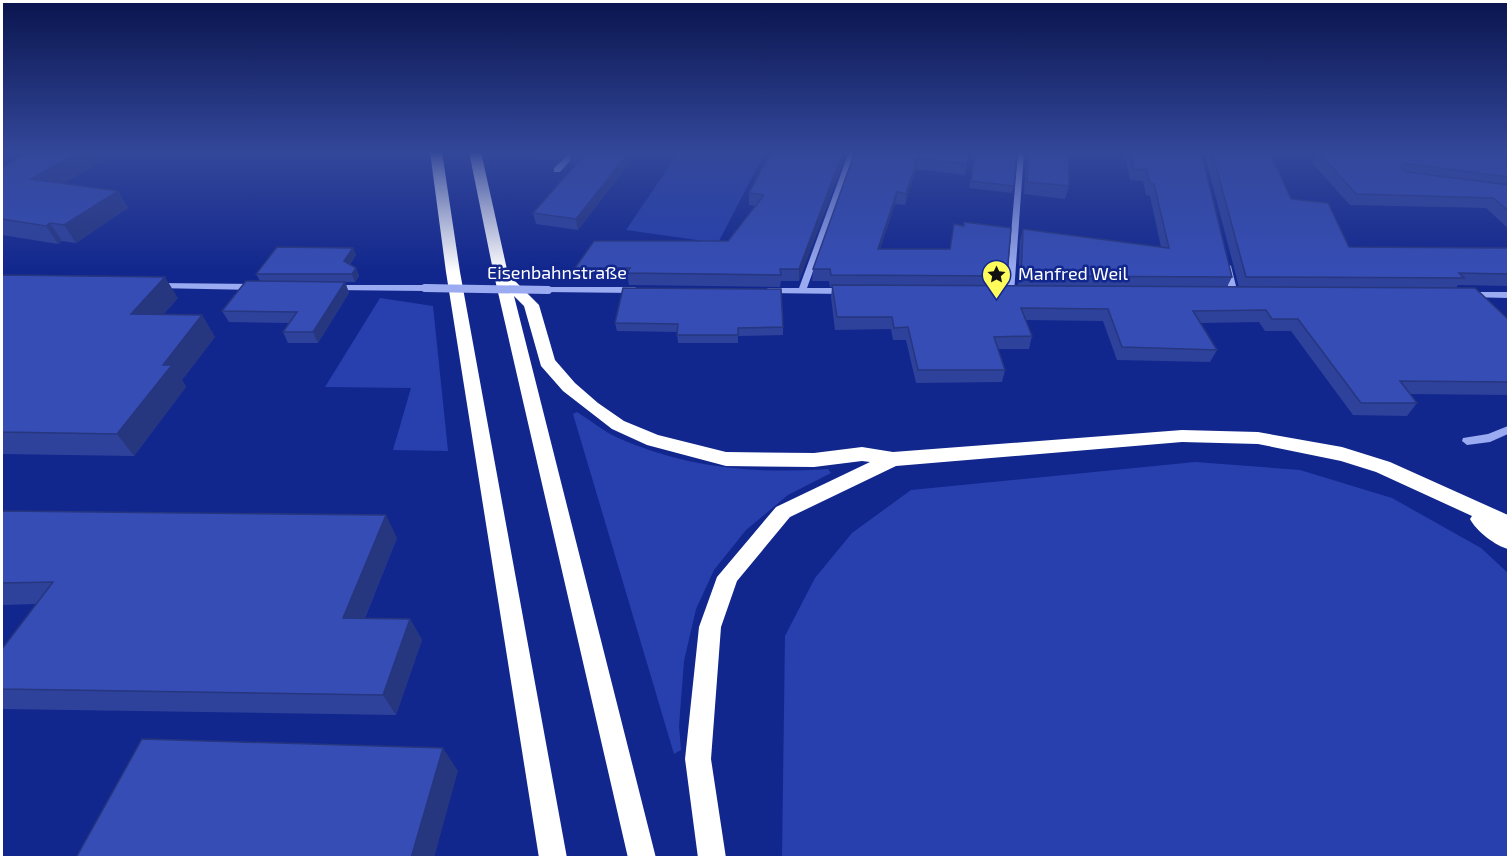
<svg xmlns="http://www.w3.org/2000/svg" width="1510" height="859" font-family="'Exo 2',sans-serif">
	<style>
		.green { fill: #2740ae }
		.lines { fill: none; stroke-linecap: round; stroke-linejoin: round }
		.minor { fill: #9babf1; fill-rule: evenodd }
		.highway { fill: #fff; fill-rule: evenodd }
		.minor-bridge { stroke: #9babf1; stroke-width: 8 }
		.wall { fill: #2e429c }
		.shaded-wall { fill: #26367f }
		.building { fill: #364db5; stroke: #26367f; stroke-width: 1.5 }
		.labels { text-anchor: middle; stroke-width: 5; stroke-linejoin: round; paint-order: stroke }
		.street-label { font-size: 18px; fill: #fff; stroke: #12278d }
		.poi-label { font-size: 18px; fill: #fff; stroke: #12278d; text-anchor: start }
	</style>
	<rect width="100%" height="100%" fill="#12278d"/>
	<path class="green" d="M 679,152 L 765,152 L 718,243 L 626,230 Z
		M 380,298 L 433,306 L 448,451 L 393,450 L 411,388 L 325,387 Z
		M 577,412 C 590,420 603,431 616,437 C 686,468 753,474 828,469 L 831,473 L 788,495 L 746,530 L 714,570 L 696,609 L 684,661 L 679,726 L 681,750 L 674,754 L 573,414 Z
		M 1195,462 L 1300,470 L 1392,498 L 1481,548 L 1508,573 L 1508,857 L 782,857 L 785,636 L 815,578 L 852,533 L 911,490 Z"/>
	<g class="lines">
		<path class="minor" d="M 571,152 L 578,152 L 560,172 L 554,172 L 554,168 Z
			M 849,152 L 856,152 L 807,288 L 845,288 L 849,291 L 845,294 L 765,293 L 764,291 L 768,288 L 799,288 Z
			M 1018,152 L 1024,152 L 1014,293 L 1010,296 L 1006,293 Z
			M 1227,263 L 1231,266 L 1238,294 L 1237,296 L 1234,297 L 1230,294 L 1223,266 Z
			M 158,283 L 256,284 L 260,287 L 256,290 L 155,288 L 154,286 Z
			M 335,285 L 425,285 L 429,288 L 425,291 L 332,290 L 331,288 Z
			M 548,287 L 635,287 L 639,290 L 635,293 L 545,292 L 544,290 Z
			M 1470,292 L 1508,292 L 1508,298 L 1467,297 L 1466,295 Z
			M 1508,426 L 1508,434 L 1490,442 L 1467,445 L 1462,441 L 1463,438 L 1488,434 Z"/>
		<path class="highway" d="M 430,152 L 442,152 L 460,272 L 567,858 L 539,858 L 446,272 Z
			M 469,152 L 481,152 L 508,274 L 539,305 L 555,360 L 575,383 L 598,403 L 624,421 L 658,435 L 726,452 L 814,453 L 862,447 L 893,452 L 1182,430 L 1258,432 L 1342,447 L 1390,462 L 1508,515 L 1508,549 C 1496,546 1476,531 1470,519 L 1472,516 L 1376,472 L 1341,461 L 1258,444 L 1182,442 L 896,466 L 790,517 L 737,581 L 721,627 L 711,759 L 726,858 L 698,858 L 685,759 L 699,627 L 717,577 L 776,507 L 870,462 L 862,461 L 814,467 L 726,466 L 647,445 L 612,429 L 563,391 L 541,366 L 524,306 L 514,296 L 656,858 L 628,858 L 494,275 Z"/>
		<path class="minor-bridge" d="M 425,288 L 548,290"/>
	</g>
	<path class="wall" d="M 29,152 L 96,152 L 101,161 L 64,183 L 118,191 L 128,208 L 76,243 L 62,241 L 58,244 L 2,235 L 2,167 Z
		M 511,152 L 568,152 L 558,161 L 512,154 Z
		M 569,152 L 638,152 L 578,230 L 536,224 L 533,213 L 577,164 L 571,163 Z
		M 847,152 L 799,281 L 781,281 L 780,287 L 629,285 L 628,280 L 577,280 L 575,268 L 728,241 L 756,206 L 749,205 L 749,193 Z
		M 855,152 L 969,152 L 965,175 L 916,169 L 905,205 L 895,204 L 880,249 L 1007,276 L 1005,286 L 1018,286 L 1020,241 L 1023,229 L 1161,247 L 1150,196 L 1146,195 L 1143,181 L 1130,180 L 1124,152 L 1201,152 L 1232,277 L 1227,287 L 1239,287 L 1204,152 L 1270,152 L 1291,199 L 1349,247 L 1509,248 L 1509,286 L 1458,285 L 1456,288 L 1509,320 L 1509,395 L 1410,394 L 1417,403 L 1407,416 L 1353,415 L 1291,331 L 1265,331 L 1259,322 L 1200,323 L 1217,350 L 1210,362 L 1117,360 L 1103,321 L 1026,320 L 1032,336 L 1029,349 L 998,349 L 1005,370 L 1002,382 L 916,383 L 906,340 L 893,340 L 891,329 L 835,330 L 831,297 L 832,287 L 830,287 L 829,281 L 812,281 L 813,269 Z
		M 975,152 L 1014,186 L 1012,193 L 969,188 Z
		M 1028,152 L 1069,152 L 1069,186 L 1065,199 L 1024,194 L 1026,161 Z
		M 1322,152 L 1509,152 L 1509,229 L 1486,208 L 1350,205 L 1313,164 L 1319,153 L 1323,153 Z
		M 353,248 L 356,255 L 350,265 L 356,268 L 359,276 L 355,282 L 345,282 L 349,293 L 318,343 L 288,343 L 283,332 L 289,323 L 229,322 L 222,311 L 260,281 L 256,274 Z
		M 2,275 L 178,298 L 163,315 L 202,315 L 215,337 L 182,380 L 186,387 L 134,456 L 2,454 Z
		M 623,288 L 783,327 L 783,335 L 738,336 L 738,343 L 678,343 L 677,332 L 617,331 L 615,323 Z
		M 2,511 L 397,538 L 365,618 L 410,619 L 422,640 L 396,715 L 2,709 L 2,649 L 36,604 L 2,605 Z"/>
	<path class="shaded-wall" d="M 78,152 L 96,152 L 101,161 L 43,196 L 31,179 Z
		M 557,152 L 568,152 L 558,161 Z
		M 629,152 L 638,152 L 578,230 L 576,219 Z
		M 843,152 L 847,152 L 799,281 L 799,269 Z
		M 918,158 L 916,169 L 905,205 L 906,194 Z
		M 118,191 L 128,208 L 76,243 L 64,225 Z
		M 897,192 L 895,204 L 876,261 L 878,249 Z
		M 50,223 L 62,241 L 58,244 L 46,226 Z
		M 353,248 L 356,255 L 347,269 L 344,261 Z
		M 356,268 L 359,276 L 355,282 L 352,274 Z
		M 165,277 L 178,298 L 145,336 L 131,314 Z
		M 345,282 L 349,293 L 318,343 L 313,332 Z
		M 202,315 L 215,337 L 182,380 L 186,387 L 134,456 L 117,434 L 163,365 Z
		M 386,515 L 397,538 L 356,639 L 343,618 Z
		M 410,619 L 422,640 L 396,715 L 383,695 Z
		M 443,748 L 458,771 L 434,858 L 411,858 Z"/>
	<path class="building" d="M 29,152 L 78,152 L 31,179 L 118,191 L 64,225 L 50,223 L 46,226 L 2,219 L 2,167 Z
		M 569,152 L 629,152 L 576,219 L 533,213 L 585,154 Z
		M 771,152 L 843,152 L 799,269 L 780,269 L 781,275 L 627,273 L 630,268 L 575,268 L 594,241 L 728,241 L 764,195 L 749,193 Z
		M 855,152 L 969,152 L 967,164 L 918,158 L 906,194 L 897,192 L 878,249 L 950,249 L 954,224 L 964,226 L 964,222 L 1011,228 L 1007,276 L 831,275 L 830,269 L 813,269 Z
		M 975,152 L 1017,152 L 1014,186 L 971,181 Z
		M 1028,152 L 1069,152 L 1069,186 L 1027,182 Z
		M 1130,152 L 1201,152 L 1232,277 L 1021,276 L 1023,229 L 1169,248 L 1154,184 L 1150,184 L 1147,170 L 1133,169 Z
		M 1212,152 L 1270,152 L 1291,199 L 1328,203 L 1349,247 L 1509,248 L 1509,274 L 1459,273 L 1464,278 L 1246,277 Z
		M 1337,152 L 1509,152 L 1509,177 L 1403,163 L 1401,168 L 1407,172 L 1509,185 L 1509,211 L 1493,198 L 1356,194 L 1319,153 L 1339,154 Z
		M 277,247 L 353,248 L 344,261 L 356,268 L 352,274 L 256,274 Z
		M 2,275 L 165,277 L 131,314 L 202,315 L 163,365 L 172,365 L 117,434 L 2,432 Z
		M 246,281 L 345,282 L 313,332 L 283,332 L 297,312 L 222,311 Z
		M 832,285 L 1475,288 L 1509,320 L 1509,382 L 1400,381 L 1417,403 L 1361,403 L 1298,319 L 1272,319 L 1266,310 L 1193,311 L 1217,350 L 1122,347 L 1108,309 L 1021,308 L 1032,336 L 994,337 L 1005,370 L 918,370 L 908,327 L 894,328 L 892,317 L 837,317 Z
		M 623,288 L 781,289 L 783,327 L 738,328 L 738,335 L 677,335 L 678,324 L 615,323 Z
		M 2,511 L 386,515 L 343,618 L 410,619 L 383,695 L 2,689 L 2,649 L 53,582 L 2,583 Z
		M 142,739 L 443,748 L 411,858 L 76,858 Z"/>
	<linearGradient id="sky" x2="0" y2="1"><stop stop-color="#0a154e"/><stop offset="0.56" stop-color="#33479a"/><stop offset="1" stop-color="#33479a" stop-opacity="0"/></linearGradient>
	<rect width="1510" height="272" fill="url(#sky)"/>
	<defs>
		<symbol id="sight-pin" viewBox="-11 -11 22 30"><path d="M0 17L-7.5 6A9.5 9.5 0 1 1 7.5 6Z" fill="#fffb5b" stroke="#12278d"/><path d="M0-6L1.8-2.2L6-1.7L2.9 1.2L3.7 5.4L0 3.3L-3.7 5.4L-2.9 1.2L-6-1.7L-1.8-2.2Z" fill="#111"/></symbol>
	</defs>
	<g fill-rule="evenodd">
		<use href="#sight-pin" x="980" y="258" width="33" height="45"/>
	</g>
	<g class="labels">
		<g class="street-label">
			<text x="557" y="279">Eisenbahnstraße</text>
		</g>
		<g class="poi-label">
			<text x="1018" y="280">Manfred Weil</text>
		</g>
	</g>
	<rect width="1510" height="859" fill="none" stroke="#ffffff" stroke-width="6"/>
</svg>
